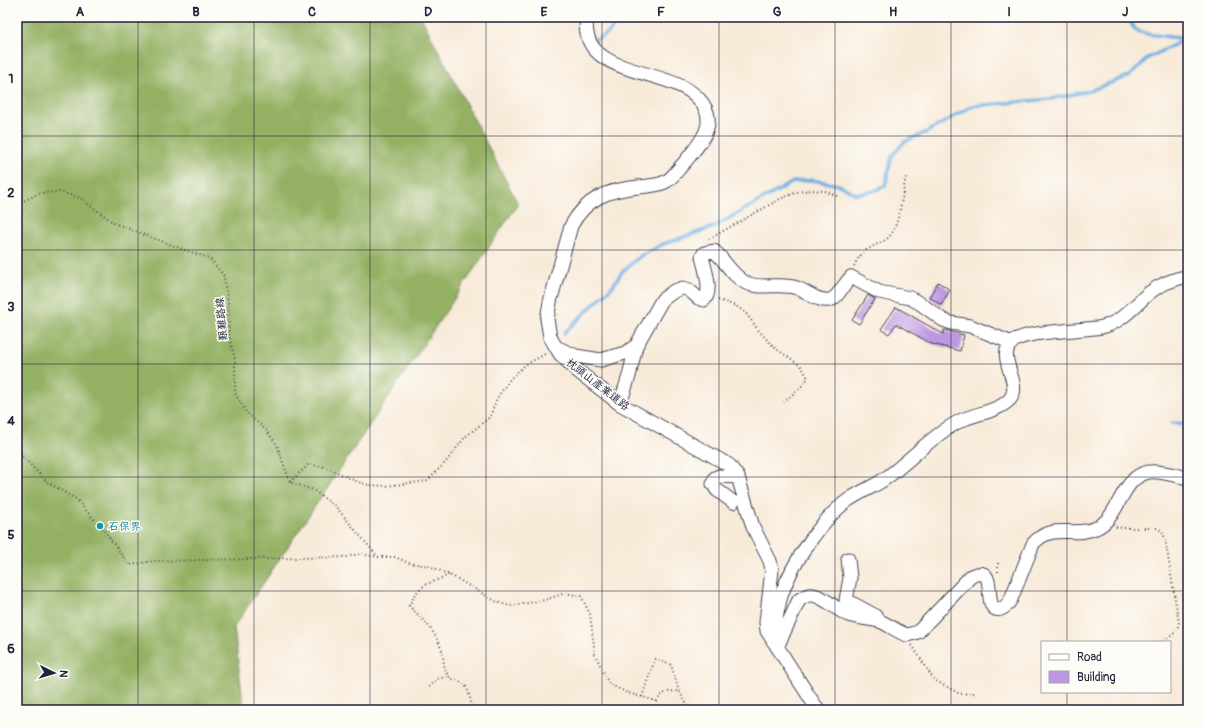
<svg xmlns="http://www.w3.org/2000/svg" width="1205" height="727" font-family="Pangolin,'LXGW WenKai TC',sans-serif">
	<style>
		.forest { fill: #94b163; stroke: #5b6a4f }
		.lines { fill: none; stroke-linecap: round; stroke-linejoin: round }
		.stream { stroke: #70b1e5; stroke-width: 3.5 }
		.building { fill: #bd98e0 }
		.minor-casing { stroke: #424053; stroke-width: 15 }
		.path { stroke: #424053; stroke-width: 2; stroke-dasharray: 1 3; stroke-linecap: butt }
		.minor { stroke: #fff; stroke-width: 13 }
		.grid { fill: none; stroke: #22223b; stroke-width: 1; stroke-opacity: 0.55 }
		.culture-dot { fill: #0f9aa8; stroke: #fdfcf7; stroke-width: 1.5 }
		.labels { text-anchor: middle; stroke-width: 3; stroke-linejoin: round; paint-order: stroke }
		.street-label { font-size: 11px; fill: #22223b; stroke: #fdfcf7 }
		.culture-label { font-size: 11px; fill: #0d838f; stroke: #fdfcf7; text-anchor: start }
		.neatline { fill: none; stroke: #22223b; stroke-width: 1.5 }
		.grid-label { font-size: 13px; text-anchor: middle; font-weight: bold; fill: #22223b }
	</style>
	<rect width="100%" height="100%" fill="#fdfcf7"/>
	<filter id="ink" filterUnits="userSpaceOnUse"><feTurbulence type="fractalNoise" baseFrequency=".025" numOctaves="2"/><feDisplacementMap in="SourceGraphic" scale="8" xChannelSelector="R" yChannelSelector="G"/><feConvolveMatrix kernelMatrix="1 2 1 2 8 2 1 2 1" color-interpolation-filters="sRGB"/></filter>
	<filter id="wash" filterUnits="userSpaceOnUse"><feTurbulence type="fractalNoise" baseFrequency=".012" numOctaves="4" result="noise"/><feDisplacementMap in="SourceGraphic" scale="16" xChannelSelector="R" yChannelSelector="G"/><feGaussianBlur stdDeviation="0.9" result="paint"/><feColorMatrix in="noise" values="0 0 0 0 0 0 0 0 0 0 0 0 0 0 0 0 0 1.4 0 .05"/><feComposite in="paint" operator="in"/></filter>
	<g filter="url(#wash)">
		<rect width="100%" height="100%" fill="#f8ead8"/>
		<path class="forest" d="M 17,17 L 421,17 L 518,204 L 234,627 L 244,710 L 17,710 Z"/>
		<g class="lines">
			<path class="stream" d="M 1130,17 L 1132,25 L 1135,30 L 1147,34 L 1187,39
				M 595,40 L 608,33 L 621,17
				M 564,333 L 612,287 L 622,272 L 639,257 L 663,244 L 714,227 L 793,182 L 812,180 L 839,185 L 856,194 L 874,191 L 885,186 L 892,156 L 904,142 L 927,132 L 972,106 L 1051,99 L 1089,91 L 1129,76 L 1148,58 L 1188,38
				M 1172,423 L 1188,424"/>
		</g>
		<g id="blocks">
			<path class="building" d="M 938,282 L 950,290 L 941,305 L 929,297 Z
				M 868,295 L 875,299 L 859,324 L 852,320 Z
				M 896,307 L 943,334 L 944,330 L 964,335 L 960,351 L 932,344 L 896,324 L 889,334 L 881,329 Z"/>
		</g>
	</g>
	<g filter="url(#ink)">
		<use href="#blocks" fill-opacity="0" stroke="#424053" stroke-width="1"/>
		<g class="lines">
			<defs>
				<path id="minor" d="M 587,17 C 577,78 668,66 698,98 C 721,122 700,143 684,163 C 678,169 672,179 665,182 C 657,186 647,186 638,187 C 608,190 586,198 571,226 L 550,302 L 547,319 L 550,337 L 560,354 L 575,369 L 620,404 L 729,465 L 738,477 L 753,527 L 770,561 L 772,570 L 766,622 L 767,631 L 814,704 L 819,710
					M 558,348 L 576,356 L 601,360 L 625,353 L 636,346 L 662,300 L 674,291 L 683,288 L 689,290 L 698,298 L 704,300 C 713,291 705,269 702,257 L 704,253 L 714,251 C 726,261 731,275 746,283 C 762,290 781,282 797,288 C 806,291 823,306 834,298 C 838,295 847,281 851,277 L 879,292 L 910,298 L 921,304 L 943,320 L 951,323 L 970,326 L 1012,343
					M 620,404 L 629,376 L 636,346
					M 733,502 L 717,490 L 713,484 L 715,478 L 719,476 L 738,477
					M 848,559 L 850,578 L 846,600 L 874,615 L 878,619
					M 773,641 C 775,625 777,608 782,593 C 792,564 822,519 847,501 C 859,492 874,487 886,478 C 908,462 926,442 948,428 C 954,424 961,420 967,418 C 980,413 996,411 1007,402 C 1027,386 994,359 1012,342 C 1026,330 1083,331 1102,327 C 1121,323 1135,305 1149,293 C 1160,284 1174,279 1188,276
					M 777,647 L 799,600 C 804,597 807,594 813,595 C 825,597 837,610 848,615 C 859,619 872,618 882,622 C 890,626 898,632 907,635 L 918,632 L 971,576 C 994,566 987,590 991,603 C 995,616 1007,607 1011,599 L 1033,544 C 1051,522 1075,538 1096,528 C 1121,517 1120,477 1149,472 C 1159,470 1177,476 1188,478"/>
			</defs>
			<use href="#minor" class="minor-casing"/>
			<path class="path" d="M 17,204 L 40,193 L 60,192 L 80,198 L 114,223 L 182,249 L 209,258 L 224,276 L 225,285 L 228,302 L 229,335 L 235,360 L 235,393 L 246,412 L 267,431 L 277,445 L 290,482 L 313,490 L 336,507 L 377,556
				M 709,239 L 780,199 L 797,192 L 811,190 L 825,191 L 837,196
				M 854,266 C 857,259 863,251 870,248 C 876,244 884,242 889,237 C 900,224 902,194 906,177
				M 718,300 L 736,306 L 745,312 L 759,331 L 775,348 L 801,366 L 808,378 L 803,385 L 784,402
				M 17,437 L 22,456 L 47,482 L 76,499 L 106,533 L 129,565 L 154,561 L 346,557 L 359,554 L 378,557 L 395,557 L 409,563 L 430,566 L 454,577 L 497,602 L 510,606 L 545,600 L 565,593 L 581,596 L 590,614 L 595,654 L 609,684 L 628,693 L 657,701
				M 290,482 L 309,464 L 328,468 L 358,482 L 369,485 L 386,486 L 427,481 L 445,463 L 465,437 L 490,417 L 497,398 L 511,378 L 525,365 L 547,353
				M 1116,527 L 1124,528 L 1157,528 L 1162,531 L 1165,538 L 1179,623 C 1176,635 1170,637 1159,642
				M 998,563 L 998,573
				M 449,575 L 425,585 L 415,594 L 409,606 C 424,620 436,632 442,651 C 444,659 443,668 448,675 C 451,680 460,680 464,684 C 469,689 471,703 473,710
				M 912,645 L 934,680 L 960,694 L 976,693
				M 429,687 L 437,679 L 448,676
				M 642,697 L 655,659 L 671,665 L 679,691
				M 655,710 C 658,694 663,691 679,691 L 690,710"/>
			<use href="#minor" class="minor"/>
		</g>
	</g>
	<path class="grid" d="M 138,17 L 138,710M 254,17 L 254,710M 370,17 L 370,710M 486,17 L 486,710M 602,17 L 602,710M 719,17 L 719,710M 835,17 L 835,710M 951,17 L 951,710M 1067,17 L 1067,642M 17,136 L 1188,136M 17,250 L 1188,250M 17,364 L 1188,364M 17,477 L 1188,477M 17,591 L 1188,591M 1067,692 L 1067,710"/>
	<circle class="culture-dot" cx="100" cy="526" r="4"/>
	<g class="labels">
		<g class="street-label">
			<text transform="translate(221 319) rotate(-95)" y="4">艱難路線</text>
			<text transform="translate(598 384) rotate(38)" y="4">枕頭山產業道路</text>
		</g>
		<g class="culture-label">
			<text x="108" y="530">石保界</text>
		</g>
	</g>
	<rect width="1205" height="727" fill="none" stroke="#fdfcf7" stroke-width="44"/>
	<rect x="1041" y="641" width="130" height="52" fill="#fdfcf7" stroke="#a5a5ac"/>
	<rect x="1049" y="654" width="20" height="6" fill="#ffffff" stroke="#a5a5ac"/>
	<text x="1077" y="661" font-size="12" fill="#22223b">Road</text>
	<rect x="1049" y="671" width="20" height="12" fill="#bd98e0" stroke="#a5a5ac"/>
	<text x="1077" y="681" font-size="12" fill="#22223b">Building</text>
	<g transform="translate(54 673) rotate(95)" stroke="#fdfcf7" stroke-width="3" paint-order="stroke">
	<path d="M0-3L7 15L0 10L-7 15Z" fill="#22223b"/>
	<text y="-6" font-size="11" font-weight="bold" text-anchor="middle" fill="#22223b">N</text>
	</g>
	<rect x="22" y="22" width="1161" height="683" class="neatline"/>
	<g class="grid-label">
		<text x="80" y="16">A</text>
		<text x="196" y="16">B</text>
		<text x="312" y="16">C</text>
		<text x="428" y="16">D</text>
		<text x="544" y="16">E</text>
		<text x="661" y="16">F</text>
		<text x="777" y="16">G</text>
		<text x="893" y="16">H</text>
		<text x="1009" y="16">I</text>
		<text x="1125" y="16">J</text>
		<text x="11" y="83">1</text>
		<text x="11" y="197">2</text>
		<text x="11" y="311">3</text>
		<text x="11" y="425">4</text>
		<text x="11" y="539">5</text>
		<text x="11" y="653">6</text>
	</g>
</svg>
